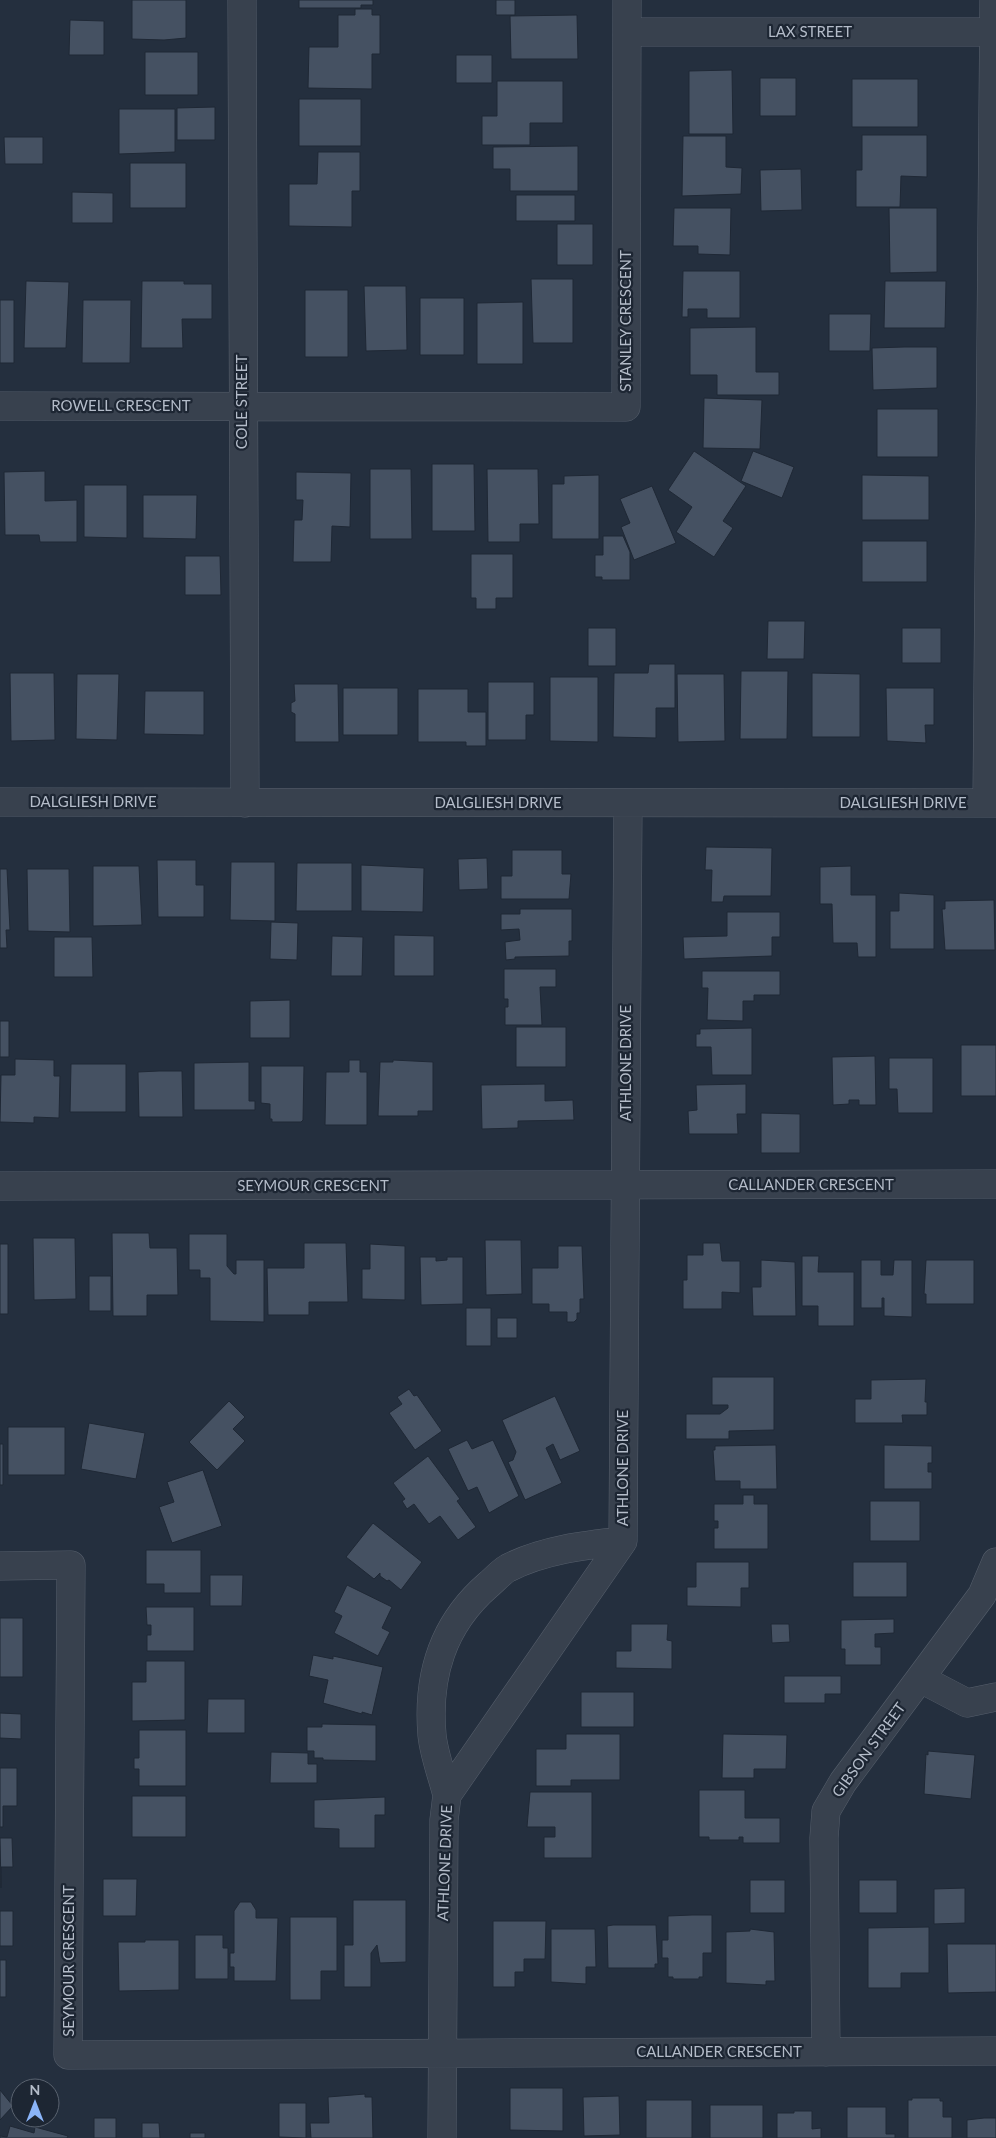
<svg xmlns="http://www.w3.org/2000/svg" width="996" height="2138" font-family="Lato,sans-serif">
	<style>
		.building { fill: #455162; stroke: #1f2835 }
		.lines { fill: none; stroke-linecap: round; stroke-linejoin: round }
		.minor-casing { stroke: #565f6c; stroke-width: 29 }
		.minor { stroke: #38414e; stroke-width: 28 }
		.labels { text-anchor: middle; stroke-width: 4.5; stroke-linejoin: round; paint-order: stroke }
		.street-label { font-size: 15px; fill: #b4bcc9; stroke: #1d2633 }
	</style>
	<rect width="100%" height="100%" fill="#242f3e"/>
	<path class="building" d="M 132,0 L 186,0 L 186,38 L 164,40 L 132,39 Z
		M 299,0 L 373,0 L 373,5 L 361,5 L 361,8 L 299,8 Z
		M 496,0 L 515,0 L 515,15 L 496,15 Z
		M 355,9 L 372,9 L 372,15 L 380,15 L 380,54 L 372,54 L 372,89 L 308,88 L 309,47 L 338,47 L 338,15 L 355,15 Z
		M 577,15 L 578,59 L 511,59 L 510,16 Z
		M 70,20 L 104,21 L 104,55 L 69,55 Z
		M 145,52 L 198,52 L 198,95 L 145,95 Z
		M 456,55 L 492,55 L 492,83 L 456,83 Z
		M 732,70 L 733,134 L 689,134 L 689,71 Z
		M 760,78 L 796,78 L 796,116 L 760,116 Z
		M 852,79 L 918,79 L 918,127 L 852,127 Z
		M 497,81 L 563,81 L 563,123 L 530,123 L 530,145 L 482,145 L 482,116 L 497,116 Z
		M 299,99 L 361,99 L 361,146 L 299,146 Z
		M 215,107 L 215,140 L 177,140 L 177,108 Z
		M 119,109 L 175,109 L 175,152 L 119,154 Z
		M 862,135 L 927,135 L 927,177 L 901,176 L 900,207 L 856,207 L 856,170 L 862,170 Z
		M 683,136 L 726,136 L 726,167 L 742,168 L 741,194 L 682,196 Z
		M 4,137 L 43,137 L 43,164 L 5,164 Z
		M 578,146 L 578,191 L 510,191 L 510,169 L 493,169 L 493,147 Z
		M 318,152 L 360,152 L 360,191 L 352,191 L 352,227 L 289,226 L 289,184 L 317,184 Z
		M 130,163 L 186,163 L 186,208 L 130,208 Z
		M 801,169 L 802,210 L 761,211 L 760,170 Z
		M 72,192 L 113,193 L 113,223 L 72,223 Z
		M 516,195 L 575,195 L 575,221 L 516,221 Z
		M 674,208 L 731,208 L 730,255 L 698,254 L 698,246 L 673,246 Z
		M 889,208 L 937,208 L 937,272 L 890,273 Z
		M 557,224 L 593,224 L 593,265 L 557,265 Z
		M 683,271 L 740,271 L 740,318 L 707,318 L 707,309 L 688,309 L 688,317 L 682,317 Z
		M 531,279 L 573,279 L 573,343 L 533,343 Z
		M 26,281 L 69,282 L 66,348 L 24,348 Z
		M 142,281 L 184,281 L 184,284 L 212,284 L 212,319 L 182,319 L 183,348 L 141,348 Z
		M 885,281 L 946,281 L 945,328 L 884,328 Z
		M 364,286 L 406,286 L 407,350 L 366,351 Z
		M 305,290 L 348,290 L 348,357 L 305,357 Z
		M 420,298 L 464,298 L 464,355 L 420,355 Z
		M 0,300 L 14,300 L 14,363 L 0,363 Z
		M 83,300 L 131,300 L 130,363 L 82,363 Z
		M 523,302 L 523,364 L 477,364 L 477,303 Z
		M 829,314 L 871,314 L 870,351 L 829,351 Z
		M 756,327 L 756,372 L 779,372 L 779,395 L 717,395 L 717,375 L 690,375 L 690,328 Z
		M 904,347 L 937,347 L 937,388 L 873,390 L 872,348 Z
		M 704,398 L 762,400 L 760,449 L 703,448 Z
		M 877,409 L 938,409 L 938,457 L 877,457 Z
		M 694,451 L 746,486 L 723,521 L 733,528 L 714,557 L 676,532 L 692,507 L 668,490 Z
		M 753,451 L 794,467 L 782,498 L 741,481 Z
		M 432,464 L 474,464 L 475,531 L 432,531 Z
		M 370,469 L 411,469 L 412,539 L 370,539 Z
		M 487,469 L 538,469 L 539,524 L 520,524 L 520,542 L 488,542 Z
		M 45,471 L 45,501 L 77,500 L 77,542 L 40,542 L 39,535 L 5,535 L 4,472 Z
		M 296,472 L 351,473 L 350,527 L 332,526 L 331,562 L 293,562 L 294,520 L 302,520 L 303,500 L 296,500 Z
		M 599,475 L 599,539 L 552,539 L 552,484 L 564,484 L 564,476 Z
		M 862,475 L 929,476 L 929,520 L 862,520 Z
		M 84,485 L 127,485 L 127,538 L 84,537 Z
		M 652,486 L 676,543 L 634,560 L 621,527 L 630,523 L 620,499 Z
		M 143,495 L 197,495 L 196,539 L 143,538 Z
		M 603,536 L 623,536 L 630,552 L 630,580 L 602,580 L 602,577 L 595,577 L 595,555 L 603,555 Z
		M 862,541 L 927,541 L 927,582 L 862,582 Z
		M 471,554 L 513,554 L 513,598 L 496,598 L 496,609 L 476,609 L 476,598 L 471,598 Z
		M 185,556 L 220,556 L 221,595 L 185,595 Z
		M 768,621 L 805,621 L 804,659 L 767,659 Z
		M 588,628 L 616,628 L 616,666 L 588,666 Z
		M 902,628 L 941,628 L 941,663 L 902,663 Z
		M 649,664 L 675,664 L 675,708 L 656,708 L 656,738 L 613,737 L 614,673 L 648,673 Z
		M 741,671 L 788,671 L 787,739 L 740,739 Z
		M 10,673 L 54,673 L 55,740 L 11,741 Z
		M 812,673 L 860,674 L 860,737 L 812,737 Z
		M 77,674 L 119,674 L 117,740 L 76,739 Z
		M 677,674 L 724,674 L 725,741 L 678,742 Z
		M 550,677 L 598,677 L 598,742 L 550,741 Z
		M 488,682 L 534,682 L 534,715 L 526,715 L 526,740 L 488,740 Z
		M 294,684 L 338,684 L 339,742 L 295,742 L 295,714 L 291,712 L 291,703 L 295,701 Z
		M 343,688 L 398,688 L 398,735 L 343,735 Z
		M 886,688 L 934,688 L 934,725 L 925,725 L 926,743 L 887,741 Z
		M 418,689 L 468,689 L 468,712 L 486,712 L 486,746 L 466,746 L 466,742 L 418,742 Z
		M 145,691 L 204,691 L 204,735 L 144,734 Z
		M 706,847 L 772,848 L 771,896 L 724,896 L 723,902 L 711,902 L 712,870 L 705,870 Z
		M 512,850 L 562,850 L 562,874 L 571,874 L 569,899 L 501,899 L 501,876 L 512,876 Z
		M 487,858 L 488,889 L 459,890 L 458,859 Z
		M 157,860 L 196,860 L 196,885 L 204,885 L 204,917 L 158,917 Z
		M 231,862 L 275,862 L 275,921 L 230,920 Z
		M 297,863 L 352,863 L 352,911 L 296,911 Z
		M 361,865 L 424,868 L 423,912 L 361,911 Z
		M 93,866 L 139,866 L 142,925 L 93,926 Z
		M 851,866 L 851,895 L 876,895 L 876,957 L 858,957 L 857,943 L 833,943 L 832,904 L 820,904 L 820,867 Z
		M 0,869 L 7,869 L 10,930 L 6,930 L 7,948 L 0,948 Z
		M 27,869 L 69,869 L 70,932 L 28,931 Z
		M 899,893 L 934,895 L 934,949 L 890,949 L 890,911 L 899,911 Z
		M 994,900 L 995,950 L 945,950 L 942,909 L 945,909 L 945,901 Z
		M 520,909 L 572,909 L 572,941 L 569,941 L 569,956 L 515,957 L 515,959 L 506,960 L 505,942 L 520,940 L 519,929 L 501,930 L 501,914 L 520,914 Z
		M 727,912 L 780,912 L 780,937 L 772,937 L 772,956 L 684,959 L 683,937 L 727,936 Z
		M 271,922 L 298,923 L 297,960 L 270,959 Z
		M 394,935 L 434,936 L 434,976 L 394,976 Z
		M 332,936 L 363,937 L 362,976 L 331,976 Z
		M 54,937 L 92,937 L 93,977 L 54,977 Z
		M 504,969 L 556,969 L 556,987 L 540,987 L 542,1025 L 505,1025 L 505,1007 L 508,1007 L 508,999 L 504,999 Z
		M 702,971 L 780,971 L 780,995 L 754,995 L 754,1001 L 743,1001 L 743,1021 L 707,1020 L 708,988 L 702,988 Z
		M 290,1000 L 290,1038 L 250,1038 L 250,1001 Z
		M 0,1021 L 9,1021 L 9,1057 L 0,1057 Z
		M 516,1027 L 566,1027 L 566,1067 L 516,1067 Z
		M 752,1028 L 752,1075 L 712,1075 L 711,1047 L 696,1047 L 696,1034 L 700,1034 L 700,1029 Z
		M 961,1045 L 996,1045 L 996,1096 L 961,1096 Z
		M 875,1056 L 876,1105 L 859,1105 L 859,1100 L 849,1100 L 849,1104 L 833,1105 L 832,1057 Z
		M 889,1058 L 933,1058 L 933,1113 L 898,1113 L 897,1089 L 889,1089 Z
		M 15,1059 L 54,1060 L 54,1076 L 60,1076 L 59,1118 L 34,1117 L 34,1123 L 0,1122 L 1,1075 L 15,1075 Z
		M 349,1060 L 360,1060 L 360,1072 L 367,1072 L 367,1125 L 325,1125 L 326,1072 L 349,1072 Z
		M 393,1060 L 433,1062 L 433,1111 L 418,1111 L 418,1116 L 378,1116 L 380,1062 L 393,1062 Z
		M 249,1062 L 249,1101 L 255,1101 L 255,1110 L 194,1110 L 194,1063 Z
		M 71,1064 L 126,1064 L 126,1112 L 70,1112 Z
		M 261,1066 L 304,1066 L 303,1120 L 301,1122 L 272,1122 L 272,1119 L 270,1119 L 270,1104 L 261,1103 Z
		M 159,1071 L 182,1071 L 183,1117 L 139,1117 L 138,1072 Z
		M 545,1084 L 545,1101 L 573,1100 L 574,1120 L 518,1121 L 518,1128 L 482,1129 L 481,1085 Z
		M 746,1084 L 746,1114 L 737,1114 L 738,1134 L 689,1134 L 688,1111 L 697,1110 L 696,1085 Z
		M 761,1113 L 800,1114 L 800,1153 L 761,1153 Z
		M 112,1233 L 149,1233 L 150,1248 L 177,1248 L 178,1295 L 147,1295 L 147,1316 L 113,1316 Z
		M 189,1234 L 227,1234 L 227,1266 L 234,1274 L 236,1274 L 236,1260 L 264,1260 L 264,1322 L 210,1321 L 210,1278 L 200,1278 L 200,1270 L 189,1270 Z
		M 33,1238 L 75,1238 L 76,1299 L 34,1300 Z
		M 485,1240 L 521,1240 L 522,1294 L 486,1295 Z
		M 304,1243 L 346,1243 L 348,1302 L 309,1302 L 309,1315 L 268,1315 L 267,1268 L 304,1268 Z
		M 703,1243 L 720,1243 L 722,1261 L 740,1261 L 740,1293 L 722,1292 L 722,1309 L 683,1309 L 683,1280 L 687,1280 L 687,1255 L 703,1255 Z
		M 0,1244 L 8,1244 L 8,1314 L 0,1314 Z
		M 370,1244 L 405,1246 L 405,1300 L 362,1299 L 362,1269 L 370,1269 Z
		M 558,1246 L 582,1246 L 584,1299 L 580,1299 L 580,1313 L 577,1313 L 577,1319 L 574,1322 L 567,1322 L 567,1312 L 549,1312 L 549,1304 L 532,1304 L 532,1268 L 558,1268 Z
		M 802,1256 L 819,1256 L 818,1272 L 854,1272 L 854,1326 L 818,1326 L 818,1306 L 802,1306 Z
		M 420,1257 L 436,1257 L 436,1261 L 447,1260 L 447,1257 L 463,1257 L 463,1304 L 421,1305 Z
		M 761,1260 L 795,1262 L 796,1316 L 753,1316 L 752,1287 L 761,1287 Z
		M 861,1260 L 881,1260 L 881,1275 L 893,1275 L 894,1260 L 912,1260 L 912,1317 L 884,1316 L 884,1298 L 882,1298 L 882,1308 L 861,1308 Z
		M 926,1260 L 974,1260 L 974,1304 L 926,1304 L 926,1294 L 924,1294 Z
		M 89,1276 L 111,1276 L 111,1311 L 89,1311 Z
		M 466,1308 L 491,1308 L 491,1346 L 466,1346 Z
		M 497,1318 L 517,1318 L 517,1338 L 497,1338 Z
		M 712,1377 L 774,1377 L 774,1430 L 729,1431 L 729,1439 L 686,1439 L 686,1414 L 720,1414 L 728,1408 L 728,1405 L 712,1405 Z
		M 926,1379 L 925,1402 L 927,1402 L 927,1415 L 902,1415 L 903,1423 L 855,1423 L 855,1399 L 871,1399 L 871,1380 Z
		M 409,1389 L 414,1396 L 417,1395 L 442,1431 L 415,1450 L 389,1413 L 402,1404 L 397,1397 Z
		M 555,1396 L 580,1451 L 560,1460 L 553,1444 L 546,1448 L 562,1483 L 525,1500 L 508,1462 L 513,1460 L 516,1452 L 502,1420 Z
		M 229,1401 L 245,1417 L 233,1429 L 245,1441 L 217,1470 L 189,1442 Z
		M 89,1423 L 145,1433 L 136,1479 L 81,1469 Z
		M 8,1427 L 65,1427 L 65,1475 L 8,1475 Z
		M 467,1440 L 472,1449 L 493,1440 L 519,1496 L 489,1513 L 477,1487 L 468,1491 L 448,1449 Z
		M 0,1444 L 3,1444 L 3,1485 L 0,1485 Z
		M 776,1445 L 777,1489 L 740,1489 L 740,1481 L 715,1481 L 713,1450 L 715,1450 L 715,1446 Z
		M 884,1445 L 932,1446 L 932,1463 L 928,1463 L 928,1472 L 932,1472 L 932,1489 L 884,1489 Z
		M 428,1456 L 460,1499 L 457,1501 L 476,1527 L 458,1540 L 440,1516 L 429,1524 L 414,1504 L 407,1509 L 402,1501 L 405,1499 L 393,1483 Z
		M 203,1470 L 222,1526 L 172,1543 L 159,1507 L 174,1502 L 167,1482 Z
		M 743,1495 L 754,1495 L 754,1504 L 768,1504 L 768,1549 L 714,1549 L 714,1528 L 718,1528 L 718,1521 L 714,1521 L 714,1504 L 743,1504 Z
		M 870,1501 L 920,1501 L 920,1541 L 870,1541 Z
		M 373,1523 L 422,1562 L 401,1590 L 389,1580 L 387,1581 L 380,1576 L 380,1573 L 374,1579 L 346,1557 Z
		M 146,1550 L 201,1550 L 201,1593 L 164,1593 L 164,1584 L 146,1584 Z
		M 696,1562 L 749,1562 L 749,1588 L 741,1588 L 741,1607 L 687,1606 L 687,1587 L 696,1587 Z
		M 853,1562 L 907,1562 L 907,1597 L 853,1597 Z
		M 210,1575 L 243,1575 L 242,1606 L 210,1606 Z
		M 347,1585 L 392,1607 L 382,1628 L 390,1632 L 378,1656 L 334,1633 L 342,1616 L 334,1612 Z
		M 146,1607 L 194,1607 L 194,1651 L 147,1651 L 147,1635 L 151,1635 L 151,1625 L 147,1625 Z
		M 0,1618 L 23,1618 L 23,1677 L 0,1677 Z
		M 894,1619 L 894,1633 L 875,1634 L 875,1647 L 881,1647 L 881,1665 L 845,1665 L 845,1649 L 841,1649 L 841,1620 Z
		M 631,1624 L 668,1624 L 667,1640 L 672,1641 L 672,1669 L 616,1668 L 616,1651 L 631,1651 Z
		M 771,1624 L 789,1624 L 790,1642 L 772,1643 Z
		M 313,1655 L 333,1659 L 333,1656 L 383,1667 L 372,1715 L 362,1712 L 362,1714 L 323,1703 L 328,1680 L 309,1676 Z
		M 146,1661 L 185,1661 L 185,1720 L 132,1721 L 132,1682 L 146,1682 Z
		M 784,1676 L 841,1676 L 841,1694 L 825,1694 L 825,1703 L 784,1703 Z
		M 581,1692 L 634,1692 L 634,1727 L 581,1727 Z
		M 208,1699 L 245,1699 L 245,1733 L 207,1733 Z
		M 0,1713 L 21,1714 L 21,1739 L 0,1738 Z
		M 322,1724 L 376,1725 L 376,1761 L 323,1760 L 323,1758 L 314,1758 L 314,1751 L 307,1751 L 307,1727 L 322,1727 Z
		M 139,1730 L 186,1730 L 186,1786 L 139,1786 L 139,1769 L 134,1769 L 134,1758 L 139,1758 Z
		M 566,1734 L 620,1734 L 620,1780 L 571,1780 L 571,1786 L 536,1786 L 536,1749 L 566,1749 Z
		M 723,1734 L 787,1735 L 786,1769 L 754,1769 L 754,1778 L 722,1778 Z
		M 928,1751 L 975,1755 L 971,1799 L 924,1794 L 926,1754 L 928,1755 Z
		M 271,1752 L 308,1753 L 308,1764 L 317,1764 L 317,1783 L 270,1783 Z
		M 0,1768 L 17,1768 L 17,1806 L 3,1806 L 3,1827 L 0,1827 Z
		M 699,1790 L 745,1790 L 745,1818 L 780,1818 L 780,1843 L 743,1843 L 743,1837 L 739,1837 L 739,1840 L 709,1840 L 709,1837 L 699,1837 Z
		M 530,1792 L 592,1792 L 592,1858 L 544,1858 L 544,1837 L 555,1837 L 555,1827 L 527,1827 Z
		M 132,1796 L 186,1796 L 186,1837 L 132,1837 Z
		M 385,1797 L 385,1815 L 375,1815 L 375,1848 L 339,1848 L 339,1829 L 314,1828 L 314,1800 Z
		M 0,1838 L 12,1838 L 13,1867 L 1,1867 L 1,1888 Z
		M 103,1879 L 137,1879 L 136,1916 L 103,1916 Z
		M 750,1880 L 785,1880 L 785,1913 L 750,1913 Z
		M 859,1880 L 897,1880 L 897,1913 L 859,1913 Z
		M 965,1888 L 965,1923 L 934,1924 L 934,1889 Z
		M 353,1900 L 406,1900 L 406,1962 L 380,1963 L 377,1945 L 371,1953 L 371,1987 L 344,1987 L 344,1945 L 353,1945 Z
		M 240,1902 L 251,1902 L 256,1910 L 256,1918 L 278,1918 L 276,1981 L 234,1981 L 234,1967 L 230,1967 L 230,1953 L 234,1953 L 234,1911 Z
		M 0,1911 L 13,1911 L 13,1946 L 0,1946 Z
		M 692,1915 L 712,1915 L 712,1953 L 703,1953 L 703,1977 L 699,1977 L 699,1979 L 673,1979 L 673,1977 L 668,1977 L 668,1958 L 662,1958 L 662,1940 L 668,1940 L 668,1916 Z
		M 290,1917 L 337,1917 L 337,1971 L 321,1971 L 321,2000 L 290,2000 Z
		M 493,1921 L 546,1921 L 545,1959 L 524,1959 L 524,1972 L 515,1972 L 515,1987 L 493,1987 Z
		M 613,1925 L 656,1925 L 658,1964 L 655,1964 L 655,1968 L 608,1968 L 607,1926 Z
		M 929,1927 L 929,1973 L 901,1973 L 901,1988 L 868,1988 L 868,1928 Z
		M 551,1929 L 595,1929 L 596,1967 L 586,1967 L 586,1984 L 551,1982 Z
		M 750,1929 L 774,1932 L 775,1981 L 766,1981 L 766,1985 L 726,1983 L 726,1932 L 750,1931 Z
		M 195,1935 L 223,1935 L 223,1948 L 228,1948 L 228,1979 L 195,1979 Z
		M 145,1940 L 179,1940 L 179,1990 L 119,1991 L 118,1942 L 145,1942 Z
		M 947,1944 L 996,1944 L 996,1992 L 948,1993 Z
		M 0,1960 L 6,1960 L 6,1997 L 0,1997 Z
		M 510,2088 L 563,2088 L 563,2131 L 510,2130 Z
		M 0,2090 L 13,2106 L 0,2120 Z
		M 365,2094 L 365,2097 L 372,2097 L 373,2138 L 311,2138 L 310,2123 L 329,2123 L 328,2097 Z
		M 619,2096 L 620,2135 L 584,2136 L 583,2097 Z
		M 912,2098 L 940,2098 L 940,2101 L 943,2101 L 943,2117 L 952,2117 L 952,2138 L 908,2138 L 908,2100 L 912,2100 Z
		M 646,2100 L 692,2100 L 692,2138 L 646,2138 Z
		M 279,2103 L 306,2103 L 306,2138 L 279,2137 Z
		M 710,2105 L 763,2105 L 763,2138 L 710,2138 Z
		M 847,2107 L 886,2107 L 886,2134 L 895,2134 L 895,2138 L 847,2138 Z
		M 794,2111 L 812,2111 L 812,2129 L 821,2128 L 821,2138 L 777,2138 L 777,2113 L 794,2113 Z
		M 94,2118 L 116,2118 L 116,2138 L 94,2138 Z
		M 984,2118 L 996,2118 L 996,2138 L 967,2138 L 967,2120 Z
		M 142,2123 L 159,2123 L 160,2138 L 142,2138 Z
		M 10,2126 L 34,2133 L 35,2127 L 68,2136 L 67,2138 L 0,2138 L 0,2136 L 7,2137 Z
		M 190,2133 L 205,2133 L 205,2138 L 190,2138 Z"/>
	<g class="lines">
		<defs>
			<path id="minor" d="M 242,0 L 245,803
				M 627,32 L 994,32
				M 0,406 L 626,407 L 627,0
				M 0,802 L 996,803
				M 987,803 L 994,0
				M 0,1186 L 996,1184
				M 0,1566 L 71,1565 L 68,2055 L 996,2051
				M 921,1679 L 967,1703 L 996,1697
				M 447,1795 C 442,1775 434,1755 432,1735 C 427,1676 442,1625 488,1585 C 494,1580 501,1572 508,1568 C 543,1550 585,1545 623,1541
				M 826,2052 L 824,1838 L 826,1811 L 843,1782 L 982,1595 L 996,1562
				M 442,2138 L 444,1820 L 447,1795 L 623,1541 L 628,803"/>
		</defs>
		<use href="#minor" class="minor-casing"/>
		<use href="#minor" class="minor"/>
	</g>
	<g class="labels">
		<g class="street-label">
			<text x="810" y="37">LAX STREET</text>
			<text transform="translate(626 321) rotate(-90)" y="5">STANLEY CRESCENT</text>
			<text transform="translate(242 402) rotate(-90)" y="5">COLE STREET</text>
			<text x="121" y="411">ROWELL CRESCENT</text>
			<text x="93" y="807">DALGLIESH DRIVE</text>
			<text x="498" y="808">DALGLIESH DRIVE</text>
			<text x="903" y="808">DALGLIESH DRIVE</text>
			<text transform="translate(626 1063) rotate(-90)" y="5">ATHLONE DRIVE</text>
			<text x="811" y="1190">CALLANDER CRESCENT</text>
			<text x="313" y="1191">SEYMOUR CRESCENT</text>
			<text transform="translate(623 1468) rotate(-90)" y="5">ATHLONE DRIVE</text>
			<text transform="translate(869 1750) rotate(-54)" y="5">GIBSON STREET</text>
			<text transform="translate(445 1863) rotate(-88)" y="5">ATHLONE DRIVE</text>
			<text transform="translate(69 1961) rotate(-90)" y="5">SEYMOUR CRESCENT</text>
			<text x="719" y="2057">CALLANDER CRESCENT</text>
		</g>
	</g>
	<g transform="translate(35 2103)"><circle r="24" fill="#1d2633" stroke="#59626f"/>
	<path d="M0-4L9 19L0 12L-9 19Z" fill="#8ab4f8"/>
	<text y="-8" font-size="14" font-weight="bold" text-anchor="middle" fill="#b4bcc9">N</text>
	</g>
</svg>
